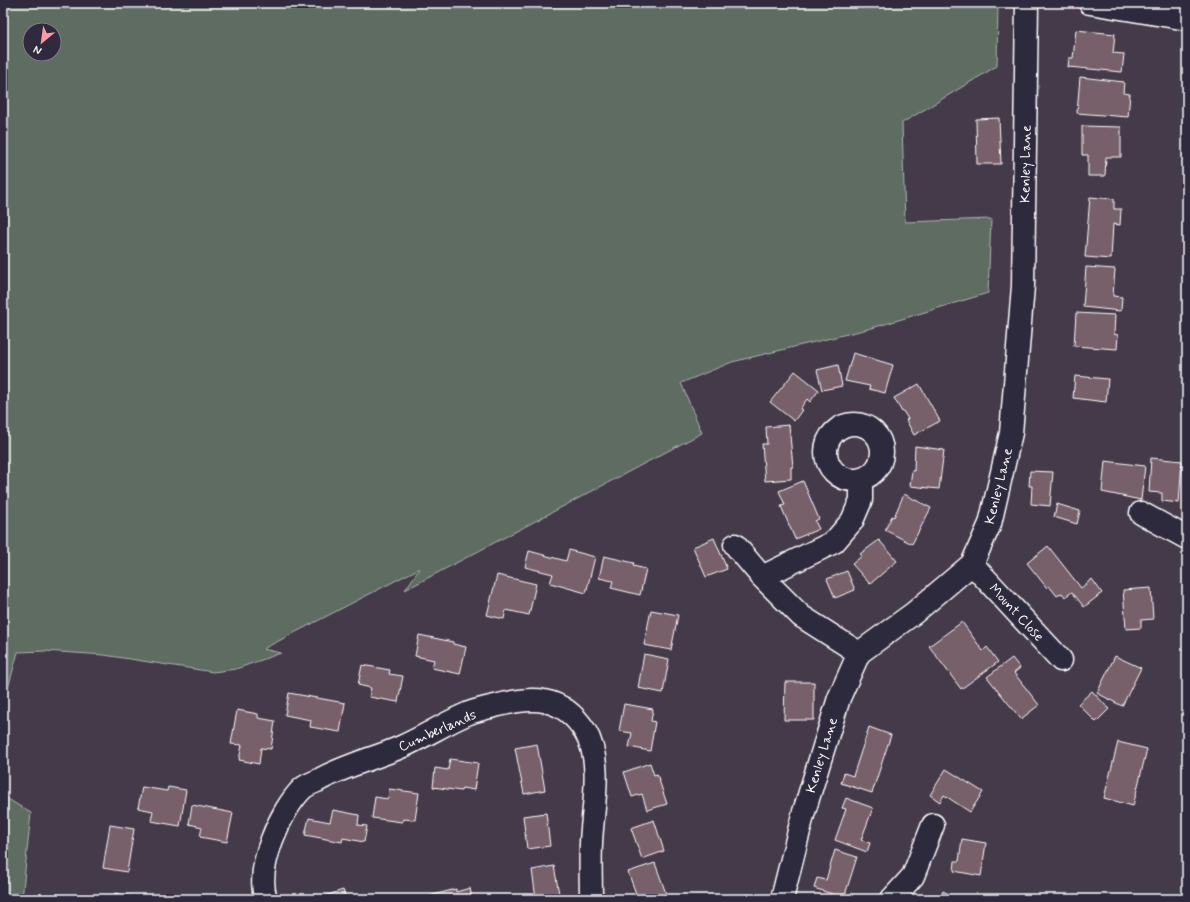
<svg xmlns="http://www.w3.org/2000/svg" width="1190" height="902" font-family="Mynerve,sans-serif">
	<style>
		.green { fill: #5e6c62; stroke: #aeb6b0; fill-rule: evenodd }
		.building { fill: #776069; stroke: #fff }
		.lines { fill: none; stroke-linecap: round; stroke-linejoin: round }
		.minor-casing { stroke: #fff; stroke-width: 25 }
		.minor { stroke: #2f2a3d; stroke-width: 22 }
		.labels { text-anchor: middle; stroke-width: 3.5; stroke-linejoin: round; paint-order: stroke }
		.street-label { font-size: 14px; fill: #fff; stroke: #2f2a3d }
	</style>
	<rect width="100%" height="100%" fill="#453a4a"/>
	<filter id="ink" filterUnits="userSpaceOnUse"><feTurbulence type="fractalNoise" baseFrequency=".025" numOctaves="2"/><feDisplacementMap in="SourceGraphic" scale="8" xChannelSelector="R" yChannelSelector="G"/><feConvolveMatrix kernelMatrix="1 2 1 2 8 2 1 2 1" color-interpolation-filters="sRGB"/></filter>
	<g filter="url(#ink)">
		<path class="green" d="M 3,3 L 998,3 L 997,66 L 902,123 L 905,222 L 991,219 L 988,293 L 872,328 L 732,362 L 681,383 L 702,433 L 405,590 L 420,568 L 263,649 L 281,653 L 236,669 L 213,672 L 104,655 L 45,651 L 18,652 L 3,706 ZM 30,30 L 54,30 L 54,54 L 30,54 Z
			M 3,796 L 31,813 L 22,899 L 3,899 Z"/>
		<path class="building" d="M 1076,30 L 1115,34 L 1113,53 L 1124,54 L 1122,72 L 1068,67 L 1069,58 L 1073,58 Z
			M 1080,77 L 1124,82 L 1123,93 L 1130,94 L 1128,117 L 1077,113 Z
			M 999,118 L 1001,164 L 977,164 L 976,119 Z
			M 1082,126 L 1121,127 L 1121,157 L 1106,157 L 1105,176 L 1088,176 L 1088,155 L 1082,155 Z
			M 1090,197 L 1114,199 L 1114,209 L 1121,209 L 1120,225 L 1113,224 L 1111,259 L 1085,257 Z
			M 1086,267 L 1115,269 L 1113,296 L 1122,297 L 1121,311 L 1083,307 Z
			M 1076,313 L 1115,315 L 1114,334 L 1118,335 L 1117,349 L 1074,346 Z
			M 853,353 L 893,365 L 885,393 L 869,389 L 870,386 L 845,381 Z
			M 838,365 L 842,386 L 822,390 L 817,370 Z
			M 795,371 L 819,390 L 810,402 L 807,399 L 800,409 L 802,410 L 794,421 L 770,402 Z
			M 1075,376 L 1108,379 L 1106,402 L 1073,398 Z
			M 919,384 L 940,421 L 914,435 L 906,420 L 908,419 L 903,411 L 902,412 L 894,398 Z
			M 789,425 L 793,467 L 791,467 L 791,479 L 765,481 L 762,444 L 767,444 L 766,427 Z
			M 915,446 L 944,450 L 939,489 L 910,486 L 912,470 L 914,471 Z
			M 1151,458 L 1182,461 L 1179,503 L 1162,501 L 1162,493 L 1149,492 Z
			M 1105,461 L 1145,466 L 1141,500 L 1102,492 Z
			M 1030,471 L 1053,472 L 1050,506 L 1031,504 L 1032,486 L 1029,486 Z
			M 803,481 L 819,519 L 815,521 L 819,529 L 795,539 L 781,506 L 785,505 L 779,491 Z
			M 1187,481 L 1187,501 L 1185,501 Z
			M 904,494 L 931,508 L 912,544 L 885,530 L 892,516 L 894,517 Z
			M 1057,504 L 1080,511 L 1077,524 L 1054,517 Z
			M 714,538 L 727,569 L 706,577 L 693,547 Z
			M 879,540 L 897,561 L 870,584 L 852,564 L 862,556 L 860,554 Z
			M 1048,546 L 1081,588 L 1092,579 L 1102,593 L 1084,607 L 1072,592 L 1065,597 L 1062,593 L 1057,596 L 1049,586 L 1047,588 L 1027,563 Z
			M 569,550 L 595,557 L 586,593 L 550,583 L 553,574 L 525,567 L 529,551 L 566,561 Z
			M 604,556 L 634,563 L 633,566 L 646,569 L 640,595 L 611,588 L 613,581 L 599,578 Z
			M 847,571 L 855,590 L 835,598 L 827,579 Z
			M 497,575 L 536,584 L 529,615 L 506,610 L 504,619 L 487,615 Z
			M 1151,588 L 1153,619 L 1141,620 L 1141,628 L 1126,629 L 1123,590 Z
			M 651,610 L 678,615 L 671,650 L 644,645 Z
			M 962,622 L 983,651 L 987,647 L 998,662 L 961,689 L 929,646 Z
			M 419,635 L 453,642 L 453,644 L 466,647 L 460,674 L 432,668 L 434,660 L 415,656 Z
			M 644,654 L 669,659 L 663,693 L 638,688 Z
			M 1115,656 L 1141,668 L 1122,706 L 1097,693 Z
			M 1012,658 L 1020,668 L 1014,673 L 1039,705 L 1021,719 L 987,677 Z
			M 362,665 L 390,670 L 389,674 L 403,676 L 398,702 L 369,697 L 371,688 L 358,685 Z
			M 785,682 L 814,682 L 814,720 L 784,720 Z
			M 1092,691 L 1109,709 L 1096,722 L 1078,704 Z
			M 289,693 L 345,703 L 340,732 L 310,727 L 311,720 L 285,715 Z
			M 624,704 L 653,709 L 651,721 L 655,722 L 650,751 L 629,747 L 632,733 L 619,731 Z
			M 237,710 L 258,714 L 258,718 L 275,721 L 271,749 L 261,748 L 259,764 L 239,760 L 242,745 L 231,744 Z
			M 869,727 L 891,735 L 872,793 L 841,783 L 844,773 L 853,776 Z
			M 1118,742 L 1147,749 L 1133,806 L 1104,798 Z
			M 537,744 L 545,790 L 524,794 L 515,748 Z
			M 450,759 L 478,763 L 474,790 L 462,788 L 461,791 L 433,787 L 435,768 L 448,770 Z
			M 650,763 L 654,775 L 657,774 L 667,804 L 647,810 L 642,794 L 632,797 L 624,772 Z
			M 946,769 L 983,792 L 970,812 L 944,795 L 940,802 L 930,795 Z
			M 142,787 L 167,791 L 168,787 L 186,790 L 180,826 L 151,821 L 153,811 L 138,808 Z
			M 389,789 L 419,793 L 415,820 L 403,819 L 402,822 L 372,818 L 375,797 L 388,799 Z
			M 846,798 L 873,808 L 861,840 L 870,843 L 867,852 L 835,840 L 846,809 L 842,808 Z
			M 192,805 L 233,813 L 227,842 L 200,837 L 202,827 L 189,824 Z
			M 333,810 L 359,815 L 358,825 L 367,826 L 364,842 L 343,838 L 342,842 L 305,835 L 309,818 L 330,822 Z
			M 546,813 L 550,846 L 527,849 L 523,816 Z
			M 654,820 L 664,851 L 642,859 L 631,828 Z
			M 110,825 L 134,829 L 127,872 L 103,868 Z
			M 962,839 L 986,843 L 981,876 L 954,871 L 955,861 L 959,861 Z
			M 835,850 L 857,857 L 844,898 L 814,888 L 817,878 L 826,880 Z
			M 655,863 L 668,899 L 648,899 L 647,896 L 638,899 L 628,872 Z
			M 554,866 L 560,899 L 536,899 L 532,870 Z
			M 470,888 L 472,899 L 430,899 L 429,896 L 456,889 L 456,892 Z
			M 343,890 L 346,899 L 326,899 L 325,896 Z
			M 943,891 L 958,899 L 939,899 Z
			M 115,893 L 140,898 L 140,899 L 113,899 Z"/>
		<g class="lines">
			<defs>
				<path id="minor" d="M 1090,3 L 1187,19
					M826 452a28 28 0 1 1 56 0a28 28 0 1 1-56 0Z
					M 1141,513 L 1187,538
					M 735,545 L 762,577
					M 972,564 L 1061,660
					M 859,653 L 801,616 L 762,577 L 834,542 L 852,521 L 861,500 L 861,479
					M 266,899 C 255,868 280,810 303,788 C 307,785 312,783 317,781 C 343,766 373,759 401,747 C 424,737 445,723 469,713 C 477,710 486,708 495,706 C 532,696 562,695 585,731 C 604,762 592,810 591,844 C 590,863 591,881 591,899
					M 782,899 L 803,815 L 839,698 L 859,653 L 914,613 L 972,564 L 990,524 L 1011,433 L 1023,286 L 1027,3
					M 892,899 L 913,876 L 933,825"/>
			</defs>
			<use href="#minor" class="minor-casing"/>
			<use href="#minor" class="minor"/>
		</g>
	</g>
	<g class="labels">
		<g class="street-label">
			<text transform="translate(1025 164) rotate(-89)" y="5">Kenley Lane</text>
			<text transform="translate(998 486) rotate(-76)" y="5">Kenley Lane</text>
			<text transform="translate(1017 612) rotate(47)" y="5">Mount Close</text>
			<text transform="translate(437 730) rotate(-24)" y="5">Cumberlands</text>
			<text transform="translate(821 755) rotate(-73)" y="5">Kenley Lane</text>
		</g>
	</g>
	<rect width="1190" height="902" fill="none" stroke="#2f2a3d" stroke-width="16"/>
	<rect x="8" y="8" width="1174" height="886" fill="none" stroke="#fff" stroke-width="1.5" filter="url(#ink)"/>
	<g transform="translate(42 42) rotate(209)"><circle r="19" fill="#2f2a3d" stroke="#827f8b"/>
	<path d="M0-3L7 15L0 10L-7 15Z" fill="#ff9aa2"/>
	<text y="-6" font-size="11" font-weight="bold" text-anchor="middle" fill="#ffffff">N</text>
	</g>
</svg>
